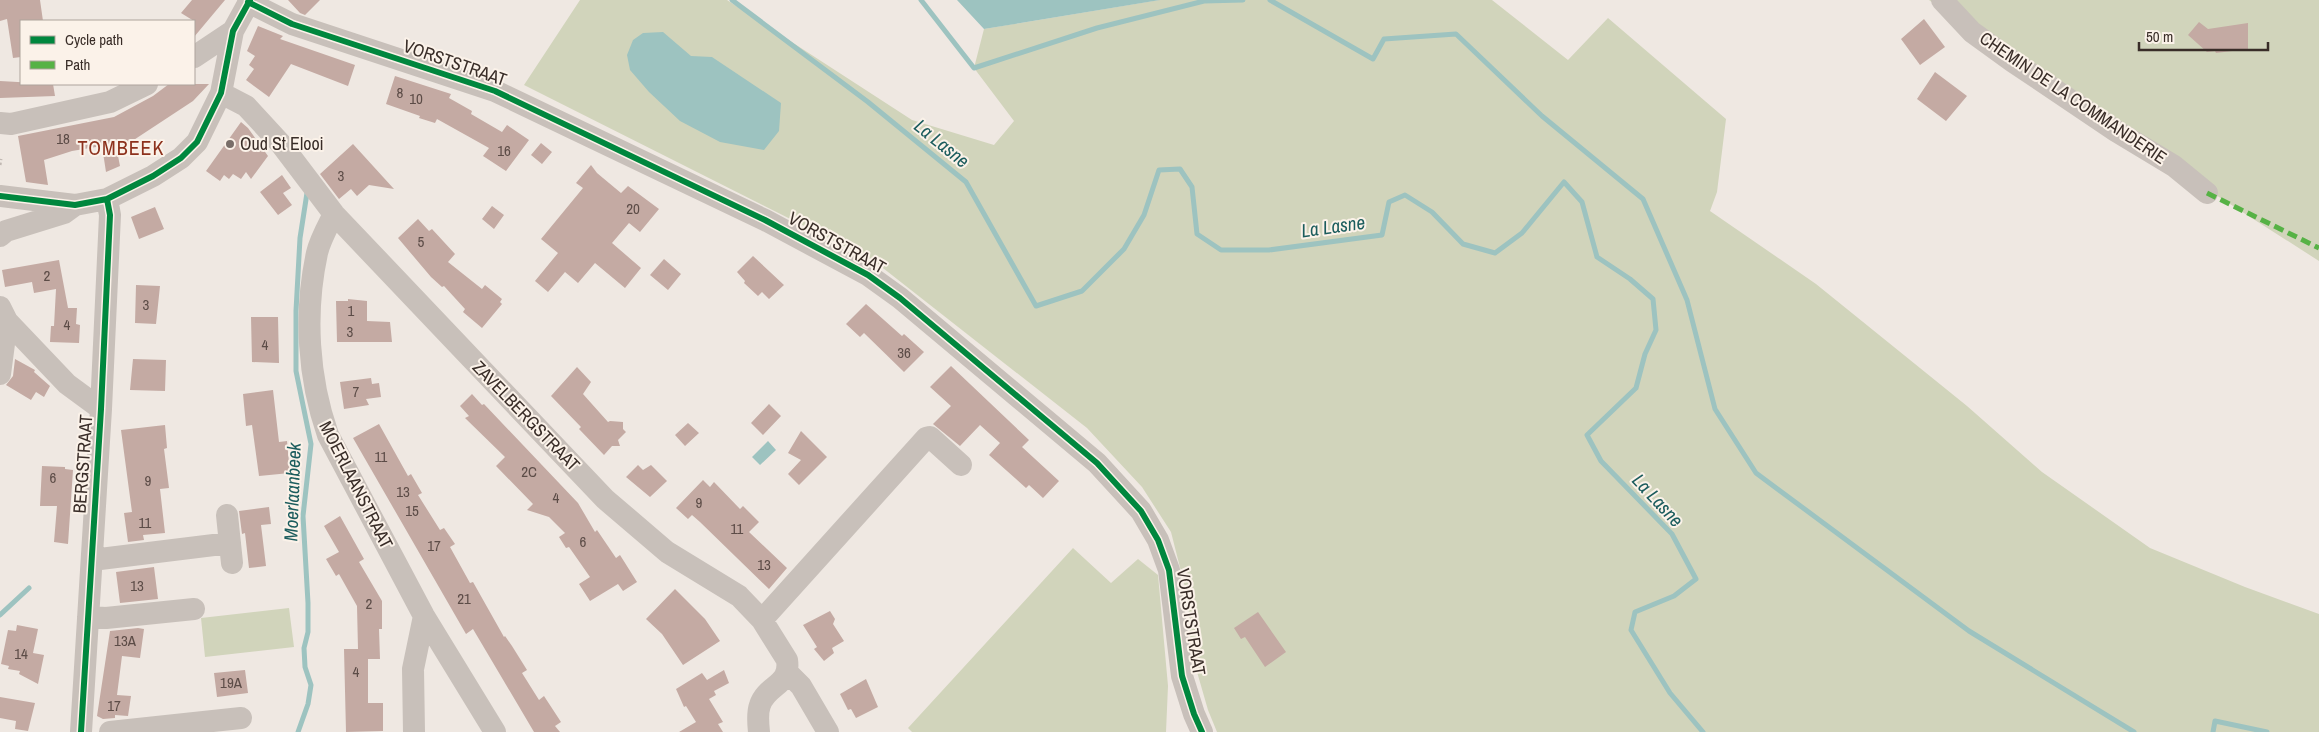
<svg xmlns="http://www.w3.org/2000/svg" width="2319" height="732" font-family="'Archivo Narrow',sans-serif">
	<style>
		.green { fill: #d1d4bb }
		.water { fill: #9dc3c0 }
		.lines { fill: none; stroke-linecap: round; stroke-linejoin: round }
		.stream { stroke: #9dc3c0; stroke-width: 5 }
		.building { fill: #c4aaa3 }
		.path { stroke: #c1b9b3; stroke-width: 3; stroke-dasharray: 2.5 2.5; stroke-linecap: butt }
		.minor { stroke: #c8c0ba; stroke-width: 22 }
		.quiet { stroke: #56b245; stroke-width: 5; stroke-dasharray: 10 5; stroke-linecap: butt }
		.cycleway-casing { stroke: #fbf2e9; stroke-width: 9 }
		.cycleway { stroke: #00873e; stroke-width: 6 }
		.poi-dot { fill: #796e69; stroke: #fbf2e9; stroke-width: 2 }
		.labels { text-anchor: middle; stroke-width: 4; stroke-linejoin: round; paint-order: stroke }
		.number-label { font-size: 15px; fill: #5c4c47 }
		.street-label { font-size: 18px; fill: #392d28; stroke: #fbf2e9 }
		.poi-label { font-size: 18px; fill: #392d28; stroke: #fbf2e9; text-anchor: start }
		.water-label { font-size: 19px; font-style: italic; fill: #1b5c5d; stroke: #fbf2e9 }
		.quarter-label { font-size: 20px; letter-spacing: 1px; fill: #8d311c; stroke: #fbf2e9 }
	</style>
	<rect width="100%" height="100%" fill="#efe8e2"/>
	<path class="green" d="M 580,0 L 727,0 L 912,120 L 994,145 L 1014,121 L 974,68 L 984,29 L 1159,0 L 1492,0 L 1568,60 L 1608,18 L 1726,119 L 1717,192 L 1710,211 L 1816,284 L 1967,406 L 2042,472 L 2150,548 L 2245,587 L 2319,614 L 2319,732 L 1217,732 L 1208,710 L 1191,651 L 1188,599 L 1171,532 L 1142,487 L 1087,428 L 874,261 L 524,85 Z
		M 1929,0 L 2319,0 L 2319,261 L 2010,63 Z
		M 1073,548 L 1111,583 L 1138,559 L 1158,575 L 1168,686 L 1166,732 L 912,732 L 908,728 Z
		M 289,608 L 294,647 L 205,657 L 201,618 Z"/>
	<path class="water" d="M 957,0 L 1160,0 L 984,29 Z
		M 663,32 L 691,56 L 712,57 L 781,103 L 779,131 L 764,150 L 720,142 L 680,121 L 649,92 L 630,70 L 627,55 L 633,40 L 643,33 Z
		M 768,441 L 776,450 L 760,465 L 752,457 Z"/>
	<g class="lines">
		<path class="stream" d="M 732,0 L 868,102 L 966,182 L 1036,306 L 1082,291 L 1124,249 L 1144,215 L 1159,170 L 1180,169 L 1192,187 L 1197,234 L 1221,250 L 1269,250 L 1382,235 L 1389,202 L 1405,195 L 1432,212 L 1463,244 L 1495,253 L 1522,233 L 1564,182 L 1582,202 L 1597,257 L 1630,279 L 1653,299 L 1656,330 L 1645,354 L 1636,388 L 1587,435 L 1601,461 L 1672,534 L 1696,579 L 1674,596 L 1635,612 L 1631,630 L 1670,693 L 1703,732
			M 921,0 L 974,68 L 1097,28 L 1204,1 L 1243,0
			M 1270,0 L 1373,59 L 1384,39 L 1456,34 L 1542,116 L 1643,199 L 1687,300 L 1715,409 L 1756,473 L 1969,631 L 2134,732
			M 0,615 L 29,588
			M 298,732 L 308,704 L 311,685 L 305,667 L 304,648 L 308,632 L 308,603 L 303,516 L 311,444 L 296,371 L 296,311 L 300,238 L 307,193
			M 2213,732 L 2215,721 L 2267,732"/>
	</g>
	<path class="building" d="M 0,0 L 40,0 L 43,21 L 21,21 L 21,57 L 13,58 L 7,19 L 0,21 Z
		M 192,0 L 225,0 L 194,37 L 194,21 L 181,13 Z
		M 288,0 L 320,0 L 305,15 L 300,13 Z
		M 1924,19 L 1945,47 L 1920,65 L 1901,39 Z
		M 2199,22 L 2208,29 L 2248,23 L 2248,49 L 2216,53 L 2215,51 L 2207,52 L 2188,35 Z
		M 258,26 L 283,36 L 280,39 L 355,65 L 348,86 L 291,64 L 269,97 L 246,80 L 254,69 L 249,65 L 255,56 L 247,51 Z
		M 1935,72 L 1967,96 L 1946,121 L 1917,99 Z
		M 395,76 L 451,94 L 449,98 L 472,111 L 471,114 L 502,132 L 507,125 L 529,140 L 506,171 L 483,156 L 489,148 L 437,119 L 435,123 L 419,118 L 420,116 L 386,104 Z
		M 0,81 L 53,84 L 55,96 L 0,98 Z
		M 169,84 L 209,84 L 193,101 L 117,151 L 120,166 L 106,172 L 102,146 L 72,151 L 44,160 L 48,185 L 26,182 L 18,136 L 114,117 L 153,96 Z
		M 241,122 L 248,128 L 268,156 L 251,179 L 246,172 L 241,179 L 233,174 L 229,179 L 224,175 L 220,181 L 206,171 Z
		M 541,143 L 552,152 L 542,164 L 531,155 Z
		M 353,144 L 394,189 L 369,185 L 357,196 L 351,189 L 339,199 L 320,174 Z
		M 591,165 L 597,173 L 621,193 L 628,186 L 659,209 L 640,232 L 629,223 L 612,243 L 641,268 L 625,288 L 595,263 L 578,283 L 565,272 L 548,292 L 535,281 L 558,253 L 541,239 L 583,188 L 576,183 Z
		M 282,175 L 291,188 L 283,193 L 292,205 L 278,215 L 260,192 Z
		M 492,206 L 504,215 L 494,229 L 482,219 Z
		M 155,207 L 164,229 L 139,239 L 131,217 Z
		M 418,219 L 429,231 L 432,229 L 455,254 L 448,262 L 482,289 L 485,285 L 502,299 L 500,302 L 502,304 L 482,328 L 463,312 L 465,309 L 444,286 L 442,287 L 431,277 L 398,238 Z
		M 753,256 L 784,285 L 769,299 L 762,292 L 758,296 L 744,283 L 745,281 L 737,272 Z
		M 664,259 L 681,274 L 668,290 L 650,275 Z
		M 59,260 L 68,308 L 77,308 L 76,324 L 80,325 L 79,343 L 50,342 L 51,326 L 54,326 L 56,289 L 34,293 L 32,282 L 5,287 L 2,270 Z
		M 136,285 L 160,286 L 156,324 L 135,323 Z
		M 348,299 L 367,301 L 367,321 L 390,322 L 392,342 L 337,342 L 336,301 L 348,301 Z
		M 866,304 L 902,336 L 904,334 L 924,352 L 904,372 L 864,333 L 860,337 L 846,324 Z
		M 251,317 L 278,317 L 279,363 L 252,362 Z
		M 15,359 L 35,370 L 34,372 L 50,386 L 44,397 L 36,392 L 31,400 L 6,385 L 13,376 Z
		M 133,359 L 166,360 L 165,391 L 130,390 Z
		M 951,366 L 1029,440 L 1022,447 L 1059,481 L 1043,498 L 1029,485 L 1026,488 L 989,455 L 1000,443 L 980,425 L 960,446 L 933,424 L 951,406 L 930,387 Z
		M 577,367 L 591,382 L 583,394 L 608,422 L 610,421 L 623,422 L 623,429 L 626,432 L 618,440 L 620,446 L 612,446 L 604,455 L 579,429 L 581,427 L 551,396 Z
		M 371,378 L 372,384 L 379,383 L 381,397 L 366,399 L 369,405 L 344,409 L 340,382 Z
		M 273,390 L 279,442 L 287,441 L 290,473 L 259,476 L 252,425 L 246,426 L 243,394 Z
		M 472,394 L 482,405 L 484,404 L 578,503 L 595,532 L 597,530 L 616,558 L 620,555 L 637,582 L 623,591 L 618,584 L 590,601 L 579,584 L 590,577 L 569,547 L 566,548 L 559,537 L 565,533 L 549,517 L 527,510 L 533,504 L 496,466 L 505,457 L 465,418 L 469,416 L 460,406 Z
		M 769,404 L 781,416 L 763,435 L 751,423 Z
		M 688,423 L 699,433 L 685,446 L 675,435 Z
		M 379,424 L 408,476 L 411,474 L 422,493 L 418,495 L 440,530 L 444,528 L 455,544 L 450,547 L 470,583 L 473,582 L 504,637 L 505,636 L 512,646 L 527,670 L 522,673 L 539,700 L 544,696 L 561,722 L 555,726 L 560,732 L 534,732 L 473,629 L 466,634 L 353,438 Z
		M 165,425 L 167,448 L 164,449 L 169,488 L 160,489 L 165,533 L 143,535 L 144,540 L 128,542 L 124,513 L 132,512 L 121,430 Z
		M 801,431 L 827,457 L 799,485 L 788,474 L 801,460 L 788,453 Z
		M 638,465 L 643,470 L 651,465 L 667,481 L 650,497 L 626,477 Z
		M 42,466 L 65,467 L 65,469 L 73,470 L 68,544 L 54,542 L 57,506 L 40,506 Z
		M 703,480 L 710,487 L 714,482 L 740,509 L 743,506 L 759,522 L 749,532 L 787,568 L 769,589 L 700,522 L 692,515 L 688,519 L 676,508 Z
		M 269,507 L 271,524 L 261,525 L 266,566 L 249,568 L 245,533 L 242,534 L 239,511 Z
		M 340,516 L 364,559 L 359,562 L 382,601 L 382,629 L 379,629 L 380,659 L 368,659 L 368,703 L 383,703 L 383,731 L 346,732 L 344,649 L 358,649 L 357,606 L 339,574 L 336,576 L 326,559 L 339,552 L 324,526 Z
		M 154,567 L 158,599 L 120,603 L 116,572 Z
		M 675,589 L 705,619 L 720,641 L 683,665 L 662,634 L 646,619 Z
		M 830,611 L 835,619 L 833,624 L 844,641 L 832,648 L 834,653 L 824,661 L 814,649 L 817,647 L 803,625 Z
		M 1258,612 L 1286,652 L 1265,667 L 1245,637 L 1241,639 L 1234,628 Z
		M 17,625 L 38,629 L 33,653 L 44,655 L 38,684 L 19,674 L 20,671 L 8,669 L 9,666 L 1,664 L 8,630 L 16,631 Z
		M 138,628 L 144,629 L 140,658 L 122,656 L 117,695 L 131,696 L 128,716 L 115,715 L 115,718 L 103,719 L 97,716 L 110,631 Z
		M 245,670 L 248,693 L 217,697 L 214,673 Z
		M 724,670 L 729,683 L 714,691 L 716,695 L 709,699 L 723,722 L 718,724 L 723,732 L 679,732 L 696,722 L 686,706 L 684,707 L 676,689 L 702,673 L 707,680 Z
		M 866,679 L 878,707 L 856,718 L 851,709 L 848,710 L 840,694 Z
		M 0,697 L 35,703 L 28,731 L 15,729 L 16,721 L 0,718 Z"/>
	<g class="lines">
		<path class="path" d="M 0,165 L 1,159"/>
		<path class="minor" d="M 1942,0 L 1972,32 L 2012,61 L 2116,131 L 2174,166 L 2207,193
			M 248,2 L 292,24 L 495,91 L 765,220 L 868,275 L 900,298 L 1097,463 L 1141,511 L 1158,540 L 1169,570 L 1182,676 L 1194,714 L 1202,732
			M 194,57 L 233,31
			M 221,93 L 246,106 L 281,144 L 334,214 L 605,499 L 667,552 L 739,596 L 762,620 L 787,660 C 791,686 767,684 760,705 C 757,713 758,723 759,732
			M 0,123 L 11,124 L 110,102 L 147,84
			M 0,196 L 75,205 L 107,199 L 153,176 L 181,158 L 197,142 L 221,93 L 233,31 L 250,0
			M 334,214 C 328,226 320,240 317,253 C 304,313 308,378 328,435 L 424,616 L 495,732
			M 0,236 L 6,231 L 64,213 L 75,205
			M 0,307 L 7,321 L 0,374
			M 7,321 L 67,384 L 101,409
			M 227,515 L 232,563
			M 92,560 L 230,543
			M 88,617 L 106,618 L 194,609
			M 762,620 L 926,438 L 930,437 L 961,465
			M 787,672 L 801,686 L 828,732
			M 81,732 L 101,409 L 110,215 L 107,199
			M 110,732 L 241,718
			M 414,732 L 413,669 L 424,616"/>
		<path class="quiet" d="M 2207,193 L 2319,248"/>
		<defs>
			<path id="cycleway" d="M 248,2 L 292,24 L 495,91 L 765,220 L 868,275 L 900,298 L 1097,463 L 1141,511 L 1158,540 L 1169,570 L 1182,676 L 1194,714 L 1202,732
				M 0,196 L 75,205 L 107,199 L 153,176 L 181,158 L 197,142 L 221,93 L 233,31 L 250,0
				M 81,732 L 101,409 L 110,215 L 107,199"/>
		</defs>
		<use href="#cycleway" class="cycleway-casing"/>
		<use href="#cycleway" class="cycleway"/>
	</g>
	<circle class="poi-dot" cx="230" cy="144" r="5"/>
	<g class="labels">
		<g class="number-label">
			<text x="400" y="98">8</text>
			<text x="416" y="104">10</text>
			<text x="63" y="144">18</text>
			<text x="504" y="156">16</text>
			<text x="341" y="181">3</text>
			<text x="633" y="214">20</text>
			<text x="421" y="247">5</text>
			<text x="47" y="281">2</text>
			<text x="146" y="310">3</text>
			<text x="351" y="316">1</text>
			<text x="67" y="330">4</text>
			<text x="350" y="337">3</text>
			<text x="265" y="350">4</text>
			<text x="904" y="358">36</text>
			<text x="356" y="397">7</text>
			<text x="381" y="462">11</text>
			<text x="529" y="477">2C</text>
			<text x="53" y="483">6</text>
			<text x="148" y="486">9</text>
			<text x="403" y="497">13</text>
			<text x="556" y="503">4</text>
			<text x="699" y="508">9</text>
			<text x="412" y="516">15</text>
			<text x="145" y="528">11</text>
			<text x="737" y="534">11</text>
			<text x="583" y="547">6</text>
			<text x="434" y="551">17</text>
			<text x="764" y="570">13</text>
			<text x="137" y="591">13</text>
			<text x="464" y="604">21</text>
			<text x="369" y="609">2</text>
			<text x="125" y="646">13A</text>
			<text x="21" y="659">14</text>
			<text x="356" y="677">4</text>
			<text x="231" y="688">19A</text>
			<text x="114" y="711">17</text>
		</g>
		<g class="street-label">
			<text transform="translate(455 63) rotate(19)" y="6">VORSTSTRAAT</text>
			<text transform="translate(2073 98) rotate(34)" y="6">CHEMIN DE LA COMMANDERIE</text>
			<text transform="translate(837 243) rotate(29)" y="6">VORSTSTRAAT</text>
			<text transform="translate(526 416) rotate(46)" y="6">ZAVELBERGSTRAAT</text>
			<text transform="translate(83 464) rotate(-86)" y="6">BERGSTRAAT</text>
			<text transform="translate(356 485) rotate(63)" y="6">MOERLAANSTRAAT</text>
			<text transform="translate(1191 622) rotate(81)" y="6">VORSTSTRAAT</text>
		</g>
		<g class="poi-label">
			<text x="240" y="150">Oud St Elooi</text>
		</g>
		<g class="water-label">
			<text transform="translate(942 143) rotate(39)" y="7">La Lasne</text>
			<text transform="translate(1333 226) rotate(-8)" y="7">La Lasne</text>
			<text transform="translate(292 492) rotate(-88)" y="7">Moerlaanbeek</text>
			<text transform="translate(1658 500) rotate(47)" y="7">La Lasne</text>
		</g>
		<g class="quarter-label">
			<text x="121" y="155">TOMBEEK</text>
		</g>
	</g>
	<rect x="20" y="20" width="175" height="65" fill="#fbf2e9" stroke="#ada39c"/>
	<rect x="30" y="36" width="25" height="8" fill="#00873e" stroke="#ada39c"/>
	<text x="65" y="45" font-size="15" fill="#392d28">Cycle path</text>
	<rect x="30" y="61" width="25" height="8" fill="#56b245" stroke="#ada39c"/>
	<text x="65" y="70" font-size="15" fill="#392d28">Path</text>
	<path d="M2139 42v8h129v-8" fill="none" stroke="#392d28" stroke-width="2.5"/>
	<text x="2146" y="42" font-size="15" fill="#392d28" stroke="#fbf2e9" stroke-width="4" paint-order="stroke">50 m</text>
</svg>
